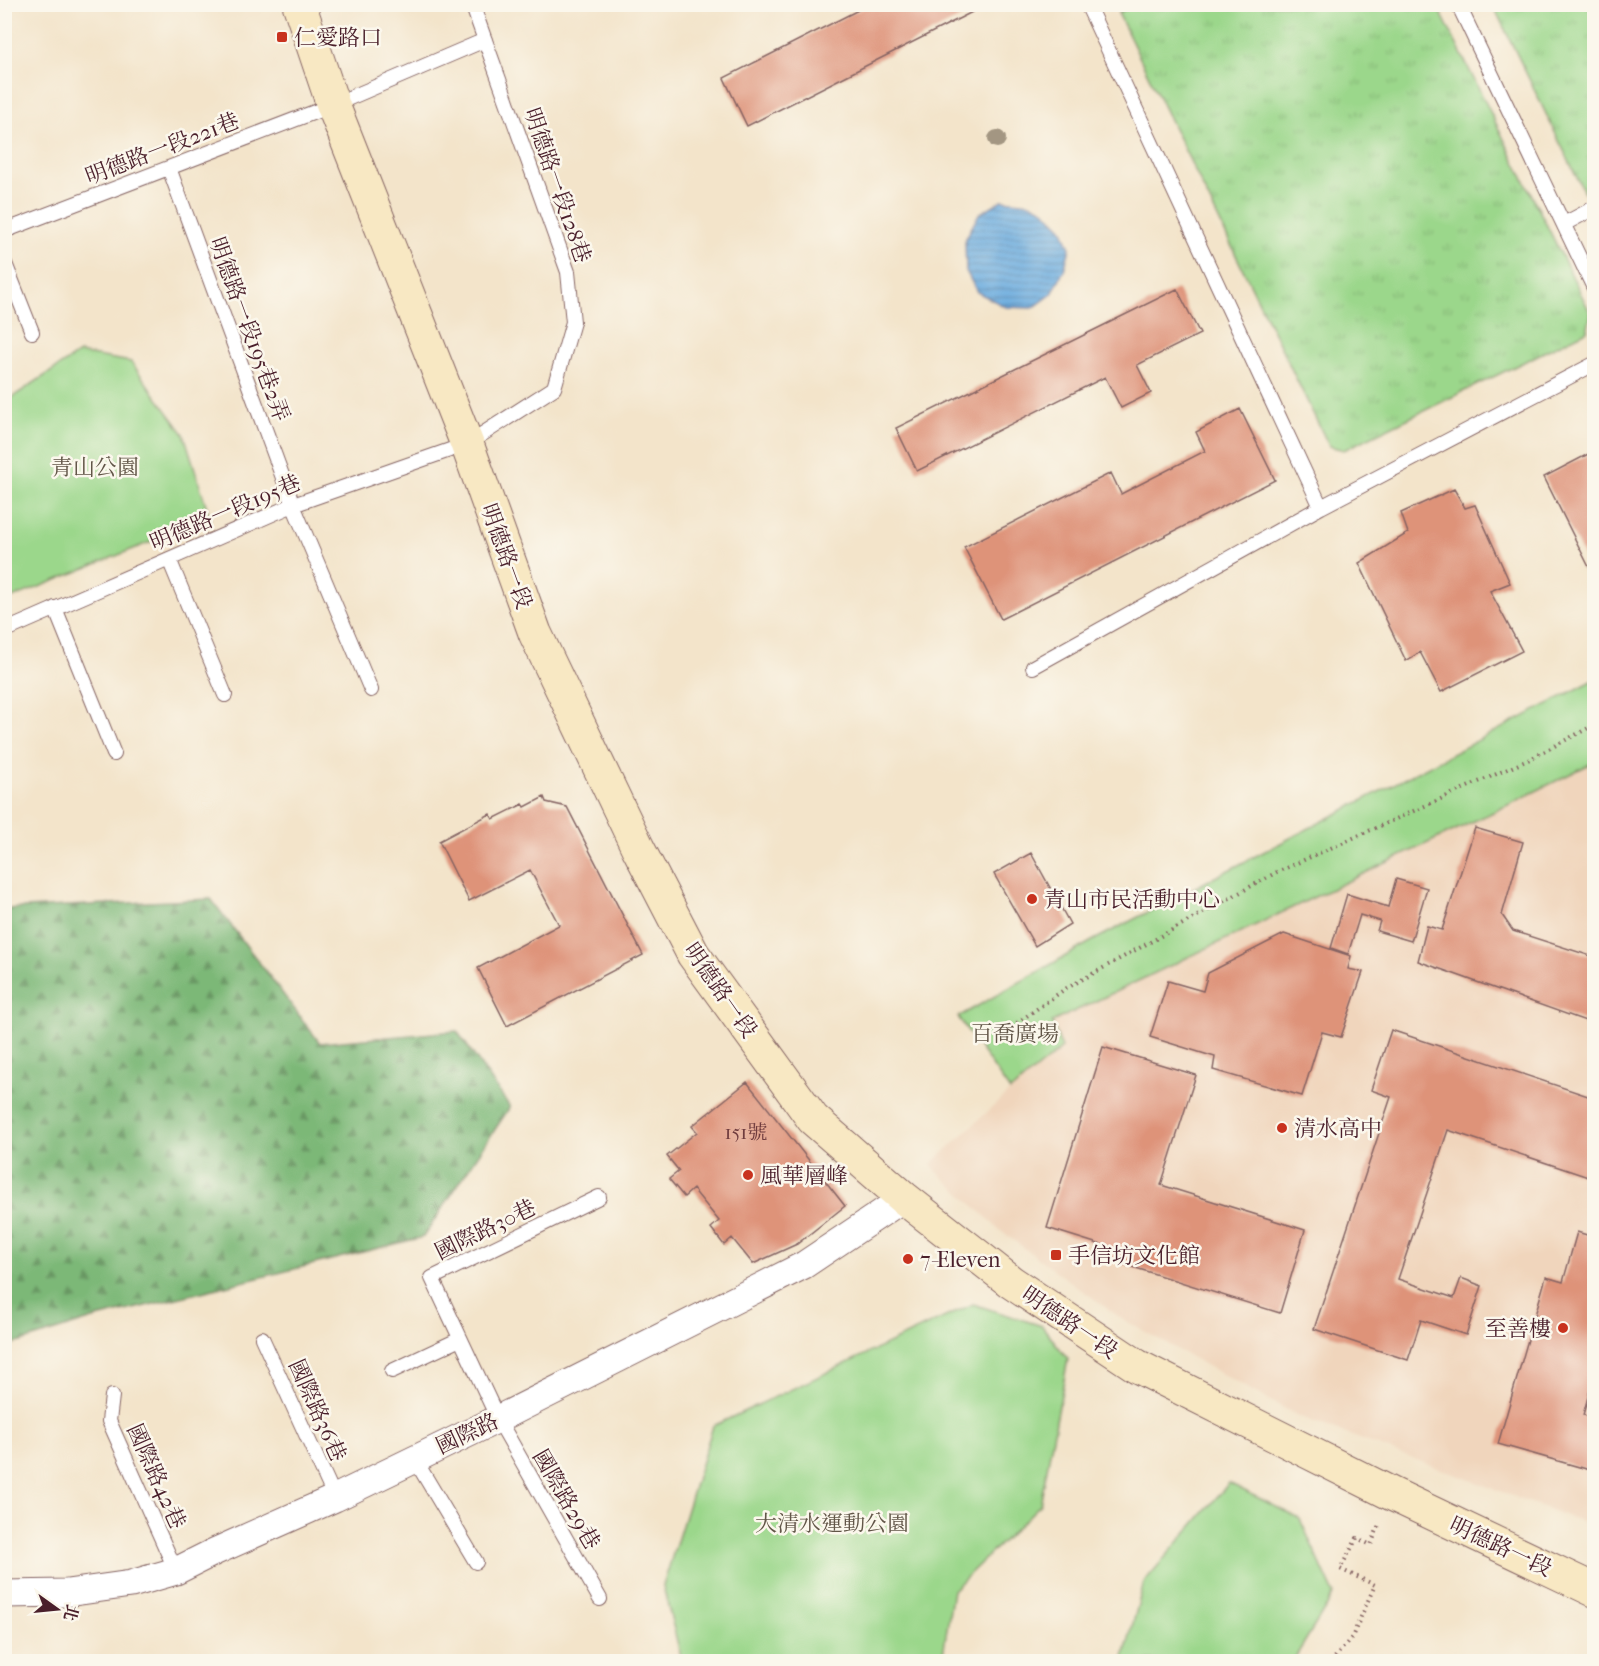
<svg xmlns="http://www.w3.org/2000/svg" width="1599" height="1666" font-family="'IM FELL French Canon','Noto Serif TC',serif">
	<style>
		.built { fill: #f0d5bc }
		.grass { fill: url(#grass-tufts); stroke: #727b5b; stroke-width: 1.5 }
		.forest { fill: url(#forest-firs); stroke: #636c51; stroke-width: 1.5 }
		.park { fill: #9bd78b; stroke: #727b5b; stroke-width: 1.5 }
		.water { fill: url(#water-rules); stroke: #5a6685; stroke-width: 1.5 }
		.building { fill: #de9379 }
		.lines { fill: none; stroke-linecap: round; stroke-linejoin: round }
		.lane-casing { stroke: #856463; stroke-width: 16 }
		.street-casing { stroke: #856463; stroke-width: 29 }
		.secondary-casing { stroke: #856463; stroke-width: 35 }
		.path { stroke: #856463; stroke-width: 4; stroke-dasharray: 1.5 4.5; stroke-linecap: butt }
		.lane { stroke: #fff; stroke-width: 14 }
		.street { stroke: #fff; stroke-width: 27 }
		.secondary { stroke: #f8e8c3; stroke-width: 33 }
		.tree { fill: #a39682 }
		.poi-dot { fill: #c8321e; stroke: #fbf7ec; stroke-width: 2 }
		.labels { text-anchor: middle; stroke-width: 5; stroke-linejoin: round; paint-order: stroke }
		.number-label { font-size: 20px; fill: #6f3c3e }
		.poi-label { font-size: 22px; fill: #4a1f2b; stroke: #fbf7ec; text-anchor: start }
		.street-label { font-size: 22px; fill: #4a1f2b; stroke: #fbf7ec }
		.park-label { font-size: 22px; fill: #625648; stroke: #fbf7ec }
	</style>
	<defs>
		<pattern id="grass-tufts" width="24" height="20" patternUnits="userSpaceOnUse" patternTransform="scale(1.5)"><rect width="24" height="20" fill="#9bd78b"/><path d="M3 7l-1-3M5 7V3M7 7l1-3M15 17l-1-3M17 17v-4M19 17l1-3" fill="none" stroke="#87b878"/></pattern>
		<pattern id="forest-firs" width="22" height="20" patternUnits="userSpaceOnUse" patternTransform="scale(1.5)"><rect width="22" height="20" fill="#7cb877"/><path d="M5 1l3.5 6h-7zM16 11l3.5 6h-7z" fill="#689562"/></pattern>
		<pattern id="water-rules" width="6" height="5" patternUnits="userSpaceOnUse" patternTransform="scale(1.5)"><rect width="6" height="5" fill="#6bacdf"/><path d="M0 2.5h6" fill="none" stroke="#5a8bb5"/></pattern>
	</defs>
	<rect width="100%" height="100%" fill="#fbf7ec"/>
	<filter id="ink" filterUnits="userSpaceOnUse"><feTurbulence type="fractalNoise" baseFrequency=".0167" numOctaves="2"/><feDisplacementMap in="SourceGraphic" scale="12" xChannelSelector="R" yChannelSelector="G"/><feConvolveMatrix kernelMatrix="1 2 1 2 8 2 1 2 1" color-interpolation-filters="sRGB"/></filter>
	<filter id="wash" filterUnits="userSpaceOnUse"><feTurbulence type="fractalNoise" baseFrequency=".008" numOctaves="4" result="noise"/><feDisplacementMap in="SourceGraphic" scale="24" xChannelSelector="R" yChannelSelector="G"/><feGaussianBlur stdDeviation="1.35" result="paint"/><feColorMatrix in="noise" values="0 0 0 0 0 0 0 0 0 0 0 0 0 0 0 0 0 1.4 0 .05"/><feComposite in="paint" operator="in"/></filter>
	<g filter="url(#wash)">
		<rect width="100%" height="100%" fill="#f3e4ca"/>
		<path class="built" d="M 1594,762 L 1594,1526 L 1298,1416 L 1122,1319 L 1002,1232 L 930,1165 L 1010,1091 L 1062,1049 L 1052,1022 L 1510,804 Z"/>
		<path class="grass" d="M 1135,4 L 1437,5 L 1591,314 L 1587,331 L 1344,450 L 1329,446 L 1118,13 Z
			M 1493,5 L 1594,5 L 1594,186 L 1584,192 Z"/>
		<path class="forest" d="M 211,899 L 320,1043 L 457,1031 L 510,1107 L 423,1237 L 93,1319 L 5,1347 L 5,909 Z"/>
		<path class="park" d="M 79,353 L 131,362 L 184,434 L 210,518 L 5,601 L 5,402 Z
			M 1594,680 L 1594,762 L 1510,804 L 1052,1022 L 1062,1048 L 1010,1091 L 958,1017 L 1094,940 Z
			M 973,1304 L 1042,1326 L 1068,1359 L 1040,1505 L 953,1590 L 943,1654 L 952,1661 L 682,1661 L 663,1586 L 713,1426 Z
			M 1229,1483 L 1300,1519 L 1334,1594 L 1293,1661 L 1123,1661 L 1144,1582 Z"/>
		<path class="water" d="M 1002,200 L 1030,203 L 1044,210 L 1062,228 L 1070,248 L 1064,270 L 1052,294 L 1033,308 L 1006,307 L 977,292 L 966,271 L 965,240 L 979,214 Z"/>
		<g id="blocks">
			<path class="building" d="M 870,4 L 988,4 L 747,126 L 724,78 Z
				M 1177,289 L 1200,334 L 1137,365 L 1151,393 L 1121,408 L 1105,377 L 917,471 L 896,428 Z
				M 1240,409 L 1275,480 L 1001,619 L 964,547 L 1111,473 L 1121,494 L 1205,451 L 1196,432 Z
				M 1594,451 L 1594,567 L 1590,569 L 1544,477 Z
				M 1454,489 L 1465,508 L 1475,505 L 1510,583 L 1490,591 L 1522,651 L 1441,692 L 1420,652 L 1406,661 L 1359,563 L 1408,533 L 1401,513 Z
				M 544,797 L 546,802 L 567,807 L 643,955 L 507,1026 L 478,968 L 559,925 L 530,870 L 469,901 L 439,841 L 490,814 L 493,819 L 523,804 L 525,807 Z
				M 1475,828 L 1523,842 L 1502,915 L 1513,931 L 1594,957 L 1594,1024 L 1418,961 L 1427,926 L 1442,930 Z
				M 1031,853 L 1070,924 L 1035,946 L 994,874 Z
				M 1396,879 L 1427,888 L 1411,941 L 1377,931 L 1380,921 L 1360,915 L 1348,954 L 1331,948 L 1347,894 L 1388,907 Z
				M 1284,934 L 1351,956 L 1348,969 L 1363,972 L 1341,1037 L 1322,1032 L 1302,1096 L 1213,1070 L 1215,1057 L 1150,1037 L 1168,981 L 1203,991 L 1208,973 Z
				M 1391,1030 L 1594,1098 L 1594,1179 L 1448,1130 L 1398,1279 L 1454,1298 L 1461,1278 L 1482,1286 L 1466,1335 L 1421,1320 L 1408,1360 L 1314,1329 L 1391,1097 L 1371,1090 Z
				M 1103,1047 L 1196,1075 L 1161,1185 L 1305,1230 L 1280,1313 L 1107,1259 L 1111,1248 L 1047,1228 Z
				M 747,1082 L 845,1206 L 797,1244 L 753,1264 L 732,1238 L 724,1245 L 711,1228 L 719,1221 L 693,1189 L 684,1197 L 669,1179 L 679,1171 L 667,1156 L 697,1132 L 692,1126 Z
				M 1577,1232 L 1594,1237 L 1594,1375 L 1583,1415 L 1594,1418 L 1594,1454 L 1590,1470 L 1498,1444 L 1546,1277 L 1563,1282 Z"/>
		</g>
	</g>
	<g filter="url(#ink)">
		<use href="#blocks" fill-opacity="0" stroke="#856463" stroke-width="1.5"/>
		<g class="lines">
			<defs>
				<path id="lane" d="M 1087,4 L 1321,507
					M 1458,4 L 1594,288
					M 4,5 L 5,4
					M 169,168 L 293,505 L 371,690
					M 1564,224 L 1594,208
					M 4,231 L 333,105 L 485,40
					M 4,261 L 32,332
					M 169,559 L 225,695
					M 55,608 L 114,754
					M 4,631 L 293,505 L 467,444 L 554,388 L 573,322 L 568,272 L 472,4
					M 1033,667 L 1321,507 L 1594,364
					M 599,1197 L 432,1278 L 498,1419 L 600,1599
					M 262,1338 L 335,1498
					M 392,1371 L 460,1339
					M 112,1396 L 109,1421 L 176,1571
					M 414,1458 L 476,1562"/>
				<path id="street" d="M 4,1594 L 67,1593 L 131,1584 L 176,1571 L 214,1552 L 335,1498 L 498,1419 L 804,1265 L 904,1198"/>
				<path id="secondary" d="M 299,4 L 333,105 L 467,444 L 535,633 L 638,848 L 693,954 L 813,1119 L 904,1198 L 1011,1282 L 1137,1366 L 1392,1494 L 1594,1590"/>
			</defs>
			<use href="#lane" class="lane-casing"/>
			<use href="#street" class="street-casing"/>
			<use href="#secondary" class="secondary-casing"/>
			<path class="path" d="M 1007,1030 L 1065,989 L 1277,872 L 1530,759 L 1594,725
				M 1331,1662 L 1352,1637 L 1375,1585 L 1340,1569 L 1357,1538 L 1371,1545 L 1379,1525"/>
			<use href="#lane" class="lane"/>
			<use href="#street" class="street"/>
			<use href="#secondary" class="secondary"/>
		</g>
		<circle class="tree" cx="997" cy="139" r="9"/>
	</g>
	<g class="poi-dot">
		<rect x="276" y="31" width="12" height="12" rx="3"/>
		<circle cx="1032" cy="899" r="6"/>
		<circle cx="1282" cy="1128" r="6"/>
		<circle cx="748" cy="1175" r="6"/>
		<rect x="1050" y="1249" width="12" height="12" rx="3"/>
		<circle cx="908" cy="1259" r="6"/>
		<circle cx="1563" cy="1328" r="6"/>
	</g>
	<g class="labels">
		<g class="number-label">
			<text x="746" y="1139">151號</text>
		</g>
		<g class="poi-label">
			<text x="294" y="45">仁愛路口</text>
			<text x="1044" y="907">青山市民活動中心</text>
			<text x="1294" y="1136">清水高中</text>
			<text x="760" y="1183">風華層峰</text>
			<text x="1068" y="1263">手信坊文化館</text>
			<text x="920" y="1267">7-Eleven</text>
			<text x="1551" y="1336" text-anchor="end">至善樓</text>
		</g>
		<g class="street-label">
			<text transform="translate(162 148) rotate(-21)" y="8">明德路一段221巷</text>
			<text transform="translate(558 185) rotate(71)" y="8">明德路一段128巷</text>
			<text transform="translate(250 329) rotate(70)" y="8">明德路一段195巷2弄</text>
			<text transform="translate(225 512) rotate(-23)" y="8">明德路一段195巷</text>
			<text transform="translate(507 556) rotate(70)" y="8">明德路一段</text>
			<text transform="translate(721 990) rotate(55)" y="8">明德路一段</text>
			<text transform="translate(485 1229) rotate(-26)" y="8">國際路30巷</text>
			<text transform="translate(1070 1322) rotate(34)" y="8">明德路一段</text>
			<text transform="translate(318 1410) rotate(66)" y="8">國際路36巷</text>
			<text transform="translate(467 1433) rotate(-25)" y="8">國際路</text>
			<text transform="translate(157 1476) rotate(66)" y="8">國際路42巷</text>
			<text transform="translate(567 1499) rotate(60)" y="8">國際路29巷</text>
			<text transform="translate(1501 1546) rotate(25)" y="8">明德路一段</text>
		</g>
		<g class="park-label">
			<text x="95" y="475">青山公園</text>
			<text x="1015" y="1041">百喬廣場</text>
			<text x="832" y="1531">大清水運動公園</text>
		</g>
	</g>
	<rect width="1599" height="1666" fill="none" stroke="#fbf7ec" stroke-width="24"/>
	<g transform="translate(57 1609) rotate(105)" stroke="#fbf7ec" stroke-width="4.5" paint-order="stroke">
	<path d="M0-4.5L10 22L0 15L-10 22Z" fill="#4a1f2b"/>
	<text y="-9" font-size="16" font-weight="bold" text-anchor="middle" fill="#4a1f2b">北</text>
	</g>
</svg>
